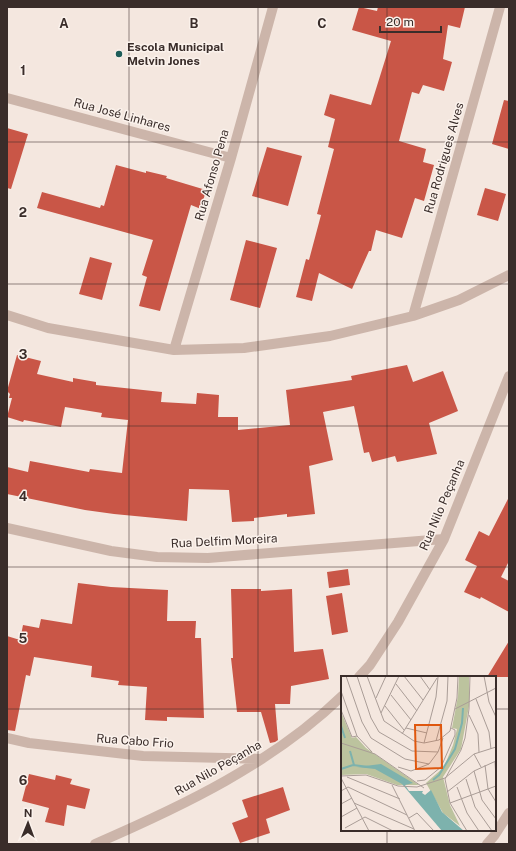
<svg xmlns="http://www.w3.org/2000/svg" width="516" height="851" font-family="'Public Sans',sans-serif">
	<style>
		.building { fill: #c95647 }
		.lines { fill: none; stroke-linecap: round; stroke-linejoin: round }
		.minor { stroke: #ccb5aa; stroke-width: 10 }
		.grid { fill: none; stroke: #3a2d2a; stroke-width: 1; stroke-opacity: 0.55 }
		.poi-dot { fill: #1e5d59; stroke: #fbf2ec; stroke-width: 1.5 }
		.labels { text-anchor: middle; stroke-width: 3; stroke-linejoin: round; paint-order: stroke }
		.poi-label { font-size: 12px; font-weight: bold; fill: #3a2d2a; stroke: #fbf2ec; text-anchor: start }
		.street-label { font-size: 12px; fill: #3a2d2a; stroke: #fbf2ec }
		.inset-river { fill: none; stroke: #7db2ad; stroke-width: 2 }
		.inset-road { fill: none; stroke: #aa9d97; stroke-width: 1 }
		.view { fill: #df570e; fill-opacity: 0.15; stroke: #df570e; stroke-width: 2 }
		.inset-edge { fill: none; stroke: #3a2d2a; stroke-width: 2 }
		.grid-label { font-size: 13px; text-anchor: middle; font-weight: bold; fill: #3a2d2a; stroke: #fbf2ec; stroke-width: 3; stroke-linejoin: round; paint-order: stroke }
	</style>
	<rect width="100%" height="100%" fill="#f4e7df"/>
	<path class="building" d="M 359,7 L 377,11 L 378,7 L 465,7 L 460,28 L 448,25 L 443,59 L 452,62 L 444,91 L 423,85 L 419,94 L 412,92 L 399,141 L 426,149 L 423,162 L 434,165 L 424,201 L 415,198 L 402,238 L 376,230 L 371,251 L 369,251 L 352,289 L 319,273 L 312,301 L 296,297 L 306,259 L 309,260 L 321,215 L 317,214 L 334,149 L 328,147 L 335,119 L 324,115 L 330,94 L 371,105 L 391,41 L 352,30 Z
		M 504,100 L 509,101 L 509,149 L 492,144 Z
		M 7,128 L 28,134 L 11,189 L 7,188 Z
		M 267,147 L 302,156 L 288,206 L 252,196 Z
		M 116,165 L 146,173 L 146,171 L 167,176 L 166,178 L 206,190 L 201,209 L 191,205 L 160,311 L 139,306 L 147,277 L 142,275 L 153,240 L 37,208 L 42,192 L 100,208 L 101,205 L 104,206 Z
		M 485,188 L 506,194 L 498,221 L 477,215 Z
		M 246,240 L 277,248 L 260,308 L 230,300 Z
		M 90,257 L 112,263 L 102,300 L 79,294 Z
		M 17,355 L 41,361 L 37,374 L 73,382 L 73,378 L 96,382 L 96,385 L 162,392 L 161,402 L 196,404 L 197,393 L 219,395 L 218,417 L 238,417 L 238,430 L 290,425 L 286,390 L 352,380 L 351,376 L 407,365 L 413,382 L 443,371 L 458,411 L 429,423 L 437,454 L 397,462 L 395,456 L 372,462 L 369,452 L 364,453 L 354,406 L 323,412 L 333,460 L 309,466 L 315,514 L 287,517 L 287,514 L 254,518 L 254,521 L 232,522 L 229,490 L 189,489 L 187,521 L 114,514 L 85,510 L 7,494 L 7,467 L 28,472 L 30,461 L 89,472 L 90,469 L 122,473 L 128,420 L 101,417 L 102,413 L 65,407 L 61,427 L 24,420 L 23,422 L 7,417 L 12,398 L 9,398 L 10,394 L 7,391 Z
		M 509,497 L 509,561 L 501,577 L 509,581 L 509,612 L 481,597 L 480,599 L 464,592 L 477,566 L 465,560 L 479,531 L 489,536 Z
		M 348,569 L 350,585 L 329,588 L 327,572 Z
		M 78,583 L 111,587 L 168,590 L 167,621 L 196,621 L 195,638 L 201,638 L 204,718 L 167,717 L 167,721 L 145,720 L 147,687 L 118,685 L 119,681 L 91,677 L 92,666 L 34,657 L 30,676 L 26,675 L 15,731 L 7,730 L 7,636 L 20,640 L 23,625 L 39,628 L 41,619 L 72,624 Z
		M 231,589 L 261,589 L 261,591 L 292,589 L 294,652 L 323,649 L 329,679 L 291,686 L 290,704 L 275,704 L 278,740 L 275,742 L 270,743 L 261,712 L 237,712 L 231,658 L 233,658 Z
		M 342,593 L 348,632 L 332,635 L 326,596 Z
		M 509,641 L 509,677 L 487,677 Z
		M 29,774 L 55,780 L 56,775 L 72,779 L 70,784 L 90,789 L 85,809 L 67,805 L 64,826 L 45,822 L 49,808 L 22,801 Z
		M 283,787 L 290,810 L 266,819 L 270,833 L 240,843 L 232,823 L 248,817 L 242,800 Z"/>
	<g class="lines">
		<path class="minor" d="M 7,98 L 231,158
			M 7,315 L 48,328 L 174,350 L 244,348 L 330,336 L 413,316 L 459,300 L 509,275
			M 413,316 L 500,7
			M 174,350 L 231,158 L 273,7
			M 7,528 L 111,551 L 157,557 L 208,558 L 444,539
			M 359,677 L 370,665 L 398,622 L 444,539 L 509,376
			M 7,738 L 29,743 L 143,756 L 262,759
			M 95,844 C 183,806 273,763 342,696
			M 487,844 L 494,836 L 509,813"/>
	</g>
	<path class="grid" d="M 129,7 L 129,844M 258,7 L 258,844M 387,7 L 387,677M 7,142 L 509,142M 7,284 L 509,284M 7,426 L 509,426M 7,567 L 509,567M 7,709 L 342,709M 495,709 L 509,709M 387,830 L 387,844"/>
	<circle class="poi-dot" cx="119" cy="54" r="4"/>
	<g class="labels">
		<g class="poi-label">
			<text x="127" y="51">Escola Municipal<tspan x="127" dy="14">Melvin Jones</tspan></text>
		</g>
		<g class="street-label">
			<text transform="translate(122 115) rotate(15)" y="4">Rua José Linhares</text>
			<text transform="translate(444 158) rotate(-74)" y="4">Rua Rodrigues Alves</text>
			<text transform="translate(212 175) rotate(-74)" y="4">Rua Afonso Pena</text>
			<text transform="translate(442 505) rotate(-67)" y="4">Rua Nilo Peçanha</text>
			<text transform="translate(224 541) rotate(-3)" y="4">Rua Delfim Moreira</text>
			<text transform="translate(135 741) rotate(4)" y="4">Rua Cabo Frio</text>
			<text transform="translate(218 768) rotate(-30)" y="4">Rua Nilo Peçanha</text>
		</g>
	</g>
	<g transform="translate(341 676)">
		<rect width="155" height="155" fill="#f4e7df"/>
		<path d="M 118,0 L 128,0 L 128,30 L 120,73 L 102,101 L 109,129 L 119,150 L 102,137 L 85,107 L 103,91 L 112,69 L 116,53 L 111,52 L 117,20 ZM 0,36 L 11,62 L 15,61 L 25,72 L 78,109 L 56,109 L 25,98 L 0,99 Z" fill="#bcc39e"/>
		<path d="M 40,88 L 72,107 L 64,109 L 68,115 L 82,115 L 81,117 L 84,119 L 90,114 L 101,136 L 123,155 L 101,155 L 61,108 L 34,93 L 16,91 Z" fill="#7db2ad"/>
		<path class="inset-river" d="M 0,50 L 4,62M 9,75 L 13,89M 0,93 L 12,89 L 28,91M 92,104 L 98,99 L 114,73 L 121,47 L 122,32"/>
		<path class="inset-road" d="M 5,0 L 21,46 L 30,62 L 64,83 L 88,88M 16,0 L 30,42 L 38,56 L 71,75 L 97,76M 26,0 L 43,45 L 73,65 L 83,67 L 98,64 L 109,55 L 116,22 L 117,0M 63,0 L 82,24M 79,0 L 89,14M 143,0 L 148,26 L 155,41M 55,8 L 76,35M 0,15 L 16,60 L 31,76M 50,19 L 70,44M 35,22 L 45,0M 135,23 L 148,56 L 150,73M 44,30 L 63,54M 114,33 L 155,12M 0,34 L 11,61 L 16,60M 40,37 L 58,0M 128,39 L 137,58 L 138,76M 65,52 L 86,57M 61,58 L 96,2M 95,65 L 106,25 L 107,0M 0,67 L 34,78 L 83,112M 83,67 L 95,21 L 97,1M 133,78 L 140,91M 154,86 L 155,102M 144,89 L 147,113 L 155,126M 57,91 L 70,95 L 88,88 L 97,76 L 102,62M 133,95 L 141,124 L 155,143M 0,100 L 25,99 L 57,110 L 76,111 L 104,102 L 133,78 L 155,71M 6,101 L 59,123M 0,102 L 28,155M 125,103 L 134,131 L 151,155M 76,105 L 84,104 L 100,91 L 114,59 L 114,54 L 110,52M 51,109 L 74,155M 116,111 L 126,137 L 138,155M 0,115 L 7,111 L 66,139M 106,116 L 133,95 L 155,85M 13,127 L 73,153M 109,127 L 155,110M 0,128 L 11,122M 0,141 L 16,132M 68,142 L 76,137 L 93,155M 4,152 L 24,141 L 52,155M 126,155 L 109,127 L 104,103 L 120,74 L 124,62 L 128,33 L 129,0"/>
		<path class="view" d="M 74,49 L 100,49 L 101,92 L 75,93 Z"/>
		<rect width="155" height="155" class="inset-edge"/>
	</g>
	<g class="grid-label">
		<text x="64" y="28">A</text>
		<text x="194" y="28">B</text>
		<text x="322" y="28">C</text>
		<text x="23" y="75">1</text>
		<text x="23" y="217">2</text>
		<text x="23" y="359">3</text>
		<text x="23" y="501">4</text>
		<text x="23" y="643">5</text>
		<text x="23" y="785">6</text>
	</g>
	<rect width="516" height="851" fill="none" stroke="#3a2d2a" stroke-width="16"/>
	<g transform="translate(28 823) rotate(1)" stroke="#fbf2ec" stroke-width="3" paint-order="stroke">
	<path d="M0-3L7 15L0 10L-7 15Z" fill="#3a2d2a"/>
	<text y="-6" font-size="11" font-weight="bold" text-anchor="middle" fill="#3a2d2a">N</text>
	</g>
	<path d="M380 26v6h61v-6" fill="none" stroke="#3a2d2a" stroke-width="2"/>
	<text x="386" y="26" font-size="12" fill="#3a2d2a" stroke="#fbf2ec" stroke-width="3" paint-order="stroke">20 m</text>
</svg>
